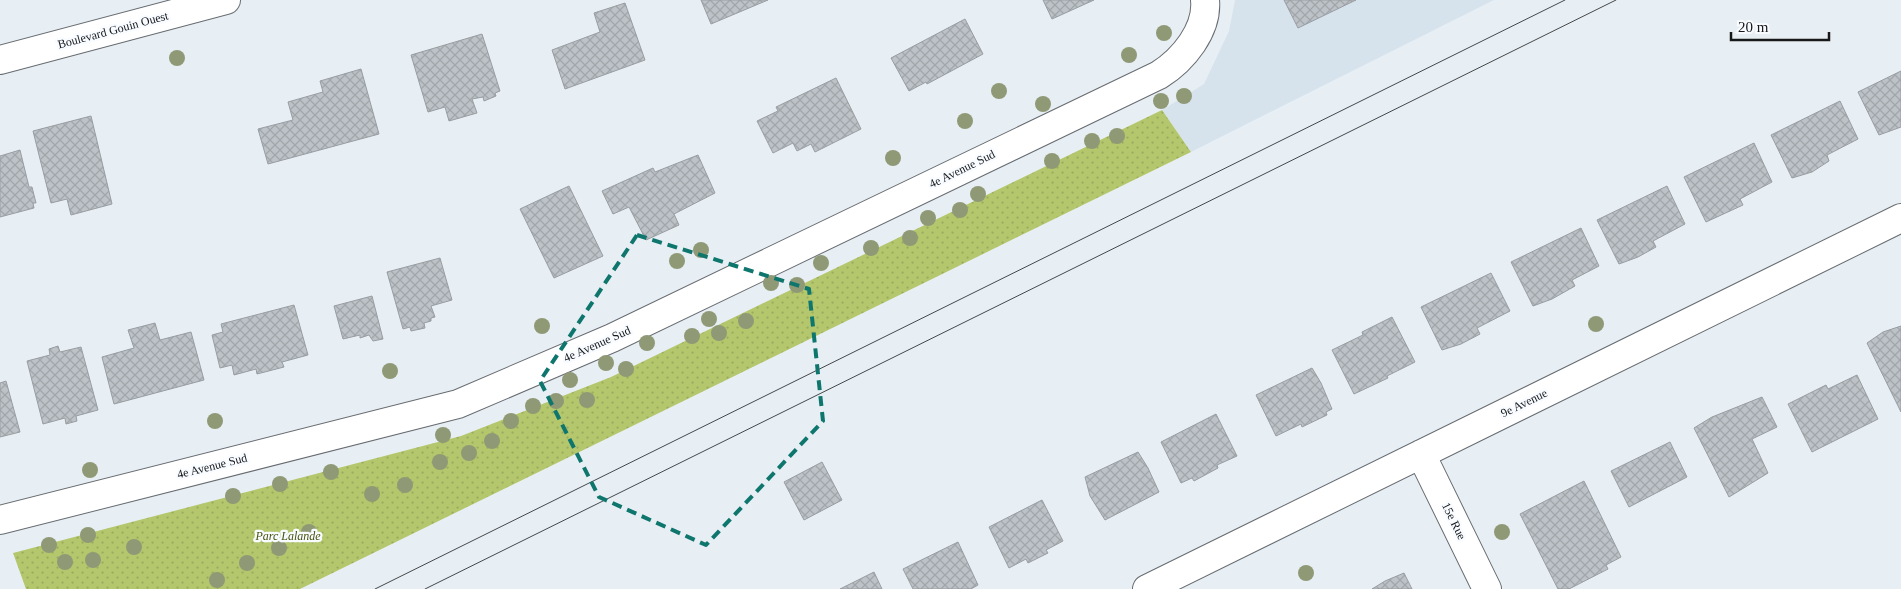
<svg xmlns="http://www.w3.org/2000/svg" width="1901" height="589" font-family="Georgia,serif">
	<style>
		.built { fill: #d6e3ed }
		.park { fill: url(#park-dots) }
		.building { fill: url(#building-cross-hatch); stroke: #989da2 }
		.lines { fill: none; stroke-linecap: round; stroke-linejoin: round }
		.minor-casing { stroke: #676c71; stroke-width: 30 }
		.secondary-casing { stroke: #676c71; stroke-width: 30 }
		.minor { stroke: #fff; stroke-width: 28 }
		.secondary { stroke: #fff; stroke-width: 28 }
		.tram { stroke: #45484b; stroke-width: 1 }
		.tree { fill: #8f9976 }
		.marked { fill: none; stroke: #0f766e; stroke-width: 4; stroke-dasharray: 10 6; stroke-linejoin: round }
		.labels { text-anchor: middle; stroke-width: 4.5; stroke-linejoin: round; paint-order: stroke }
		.street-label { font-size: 12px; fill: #16181a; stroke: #f8fbff }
		.park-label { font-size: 12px; font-style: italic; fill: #47530e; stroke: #f8fbff }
	</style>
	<defs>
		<pattern id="park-dots" width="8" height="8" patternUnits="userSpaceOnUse" patternTransform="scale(1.25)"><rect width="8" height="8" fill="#b4c76d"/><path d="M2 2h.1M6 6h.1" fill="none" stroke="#9aaa5e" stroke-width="1.8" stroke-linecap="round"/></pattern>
		<pattern id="building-cross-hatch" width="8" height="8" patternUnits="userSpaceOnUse" patternTransform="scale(1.25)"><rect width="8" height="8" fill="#bcc2c7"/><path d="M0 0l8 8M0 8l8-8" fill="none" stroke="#a1a6aa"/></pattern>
	</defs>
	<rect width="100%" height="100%" fill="#e8eff4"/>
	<path class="built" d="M 1235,0 L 1494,0 L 1191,152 L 1162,110 L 1204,84 L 1229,31 Z"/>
	<path class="park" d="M 1162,110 L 1191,152 L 300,589 L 26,589 L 13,553 L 461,436 L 611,377 Z"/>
	<path class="building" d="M 701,0 L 768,0 L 711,24 Z
		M 1043,0 L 1094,0 L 1052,19 Z
		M 1284,0 L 1356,0 L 1298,28 Z
		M 625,3 L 645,60 L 565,89 L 552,50 L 600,32 L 594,13 Z
		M 965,19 L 983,54 L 927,84 L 926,82 L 909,91 L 891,58 Z
		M 482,34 L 500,91 L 495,93 L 496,96 L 484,101 L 483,97 L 472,99 L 477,113 L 449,121 L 445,107 L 428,112 L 411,55 Z
		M 361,69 L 379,134 L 268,164 L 258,129 L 293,120 L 288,102 L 323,92 L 320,81 Z
		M 1901,71 L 1901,127 L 1879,135 L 1858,92 Z
		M 836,78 L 861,129 L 815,152 L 811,144 L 797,151 L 793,143 L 773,153 L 757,121 L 778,111 L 776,107 Z
		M 1840,101 L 1858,139 L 1827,155 L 1829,161 L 1812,172 L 1792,178 L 1771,135 Z
		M 91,116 L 112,204 L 71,215 L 67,199 L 51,203 L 33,131 Z
		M 1754,143 L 1772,182 L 1740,199 L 1743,205 L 1706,222 L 1684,177 Z
		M 20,150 L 29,187 L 32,187 L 36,203 L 33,203 L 34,208 L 0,217 L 0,156 Z
		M 698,155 L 715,193 L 674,214 L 679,225 L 646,240 L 629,207 L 613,214 L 602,191 L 653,168 L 655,172 Z
		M 569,186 L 603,256 L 554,278 L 520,209 Z
		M 1667,186 L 1685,224 L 1653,241 L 1656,247 L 1638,257 L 1619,264 L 1597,220 Z
		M 1581,228 L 1599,266 L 1572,280 L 1575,286 L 1552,299 L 1533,306 L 1511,262 Z
		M 440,258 L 452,300 L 431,306 L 435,317 L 431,318 L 431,321 L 424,323 L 425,328 L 411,331 L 410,327 L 403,329 L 387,272 Z
		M 1491,273 L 1510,311 L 1477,328 L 1480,334 L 1461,344 L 1442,350 L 1421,307 Z
		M 372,296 L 383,339 L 373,341 L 369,335 L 360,338 L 360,335 L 343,339 L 334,306 Z
		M 294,305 L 308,355 L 282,362 L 284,367 L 257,374 L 256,369 L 234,375 L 232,365 L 220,368 L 212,335 L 223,332 L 221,324 Z
		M 1392,317 L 1415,362 L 1387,376 L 1388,378 L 1354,394 L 1332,350 L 1363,335 L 1362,332 Z
		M 155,323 L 160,340 L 191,332 L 204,380 L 114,404 L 102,357 L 134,348 L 128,330 Z
		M 1901,326 L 1901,412 L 1867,343 L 1883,332 Z
		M 58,346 L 60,352 L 81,347 L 98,410 L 76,416 L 77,421 L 66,424 L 65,418 L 43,424 L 27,361 L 50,355 L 49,349 Z
		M 1312,368 L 1321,383 L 1332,409 L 1326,412 L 1327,415 L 1302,427 L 1301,424 L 1276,436 L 1256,395 Z
		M 1857,375 L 1878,419 L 1812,452 L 1788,404 L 1826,385 L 1828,389 Z
		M 6,381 L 20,432 L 0,437 L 0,383 Z
		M 1762,397 L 1777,427 L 1752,439 L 1768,473 L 1729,497 L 1694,428 L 1712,417 Z
		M 1216,414 L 1237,456 L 1217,465 L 1218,468 L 1194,481 L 1192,478 L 1181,483 L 1161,442 Z
		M 1670,442 L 1687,477 L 1629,507 L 1611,471 Z
		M 1138,452 L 1148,468 L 1159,492 L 1105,520 L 1090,496 L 1085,477 Z
		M 822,462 L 842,500 L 804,520 L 784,482 Z
		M 1584,481 L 1621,557 L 1606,565 L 1608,569 L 1569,589 L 1558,589 L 1520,514 Z
		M 1042,500 L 1063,541 L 1046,550 L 1048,553 L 1028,563 L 1026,559 L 1009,568 L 989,527 Z
		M 958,542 L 978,585 L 971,589 L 913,589 L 903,569 Z
		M 874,572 L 882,589 L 840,589 Z
		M 1404,573 L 1412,589 L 1372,589 L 1385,581 Z"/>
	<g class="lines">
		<defs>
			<path id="minor" d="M 1421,454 L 1487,589
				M 0,520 L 458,404 L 612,338 L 1159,75 C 1183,60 1208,30 1205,0
				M 1147,589 L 1901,218"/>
			<path id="secondary" d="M 0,60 L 226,0"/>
		</defs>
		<use href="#minor" class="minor-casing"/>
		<use href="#secondary" class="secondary-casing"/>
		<use href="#minor" class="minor"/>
		<use href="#secondary" class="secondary"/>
		<path class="tram" d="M 375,589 L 1565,0
			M 425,589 L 1616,0"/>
	</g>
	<g class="tree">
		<circle cx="1164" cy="33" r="8"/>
		<circle cx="1129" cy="55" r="8"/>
		<circle cx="177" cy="58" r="8"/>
		<circle cx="999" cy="91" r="8"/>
		<circle cx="1184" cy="96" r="8"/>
		<circle cx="1161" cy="101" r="8"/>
		<circle cx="1043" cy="104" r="8"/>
		<circle cx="965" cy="121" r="8"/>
		<circle cx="1117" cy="136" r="8"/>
		<circle cx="1092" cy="141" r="8"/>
		<circle cx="893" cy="158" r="8"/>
		<circle cx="1052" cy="161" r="8"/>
		<circle cx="978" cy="194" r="8"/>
		<circle cx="960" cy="210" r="8"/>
		<circle cx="928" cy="218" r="8"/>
		<circle cx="910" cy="238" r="8"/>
		<circle cx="871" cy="248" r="8"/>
		<circle cx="701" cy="250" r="8"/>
		<circle cx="677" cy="261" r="8"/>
		<circle cx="821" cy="263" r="8"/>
		<circle cx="771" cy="283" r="8"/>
		<circle cx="797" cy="285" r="8"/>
		<circle cx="709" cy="319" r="8"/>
		<circle cx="746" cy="321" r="8"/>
		<circle cx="1596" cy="324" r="8"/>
		<circle cx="542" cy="326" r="8"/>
		<circle cx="719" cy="333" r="8"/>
		<circle cx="692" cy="336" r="8"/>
		<circle cx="647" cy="343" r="8"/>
		<circle cx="606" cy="363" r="8"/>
		<circle cx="626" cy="369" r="8"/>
		<circle cx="390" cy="371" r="8"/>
		<circle cx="570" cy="380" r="8"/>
		<circle cx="587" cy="400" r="8"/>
		<circle cx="556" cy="401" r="8"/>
		<circle cx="533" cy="406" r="8"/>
		<circle cx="215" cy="421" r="8"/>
		<circle cx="511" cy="421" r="8"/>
		<circle cx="443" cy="435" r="8"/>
		<circle cx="492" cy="441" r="8"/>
		<circle cx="469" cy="453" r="8"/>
		<circle cx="440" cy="462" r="8"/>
		<circle cx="90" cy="470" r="8"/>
		<circle cx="331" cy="472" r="8"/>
		<circle cx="280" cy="484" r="8"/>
		<circle cx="405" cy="485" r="8"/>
		<circle cx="372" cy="494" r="8"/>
		<circle cx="233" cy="496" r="8"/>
		<circle cx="309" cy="532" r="8"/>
		<circle cx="1502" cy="532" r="8"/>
		<circle cx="88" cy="535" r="8"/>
		<circle cx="49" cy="545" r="8"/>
		<circle cx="134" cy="547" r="8"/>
		<circle cx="279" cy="548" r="8"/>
		<circle cx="93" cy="560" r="8"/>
		<circle cx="65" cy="562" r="8"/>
		<circle cx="247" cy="563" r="8"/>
		<circle cx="1306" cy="573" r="8"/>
		<circle cx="217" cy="580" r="8"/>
	</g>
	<path class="marked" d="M 637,235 L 809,289 L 823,421 L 706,545 L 599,497 L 540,381 Z"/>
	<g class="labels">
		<g class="street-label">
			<text transform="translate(113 30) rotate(-15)" y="4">Boulevard Gouin Ouest</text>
			<text transform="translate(962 169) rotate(-26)" y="4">4e Avenue Sud</text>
			<text transform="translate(597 344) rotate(-24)" y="4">4e Avenue Sud</text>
			<text transform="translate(1524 403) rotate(-26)" y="4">9e Avenue</text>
			<text transform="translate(212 466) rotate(-14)" y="4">4e Avenue Sud</text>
			<text transform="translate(1454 521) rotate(64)" y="4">15e Rue</text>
		</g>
		<g class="park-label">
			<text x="288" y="540">Parc Lalande</text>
		</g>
	</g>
	<path d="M1731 32v8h98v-8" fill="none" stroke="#16181a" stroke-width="2.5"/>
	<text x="1738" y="32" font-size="15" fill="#16181a" stroke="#f8fbff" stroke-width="4" paint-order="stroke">20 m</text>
</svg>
